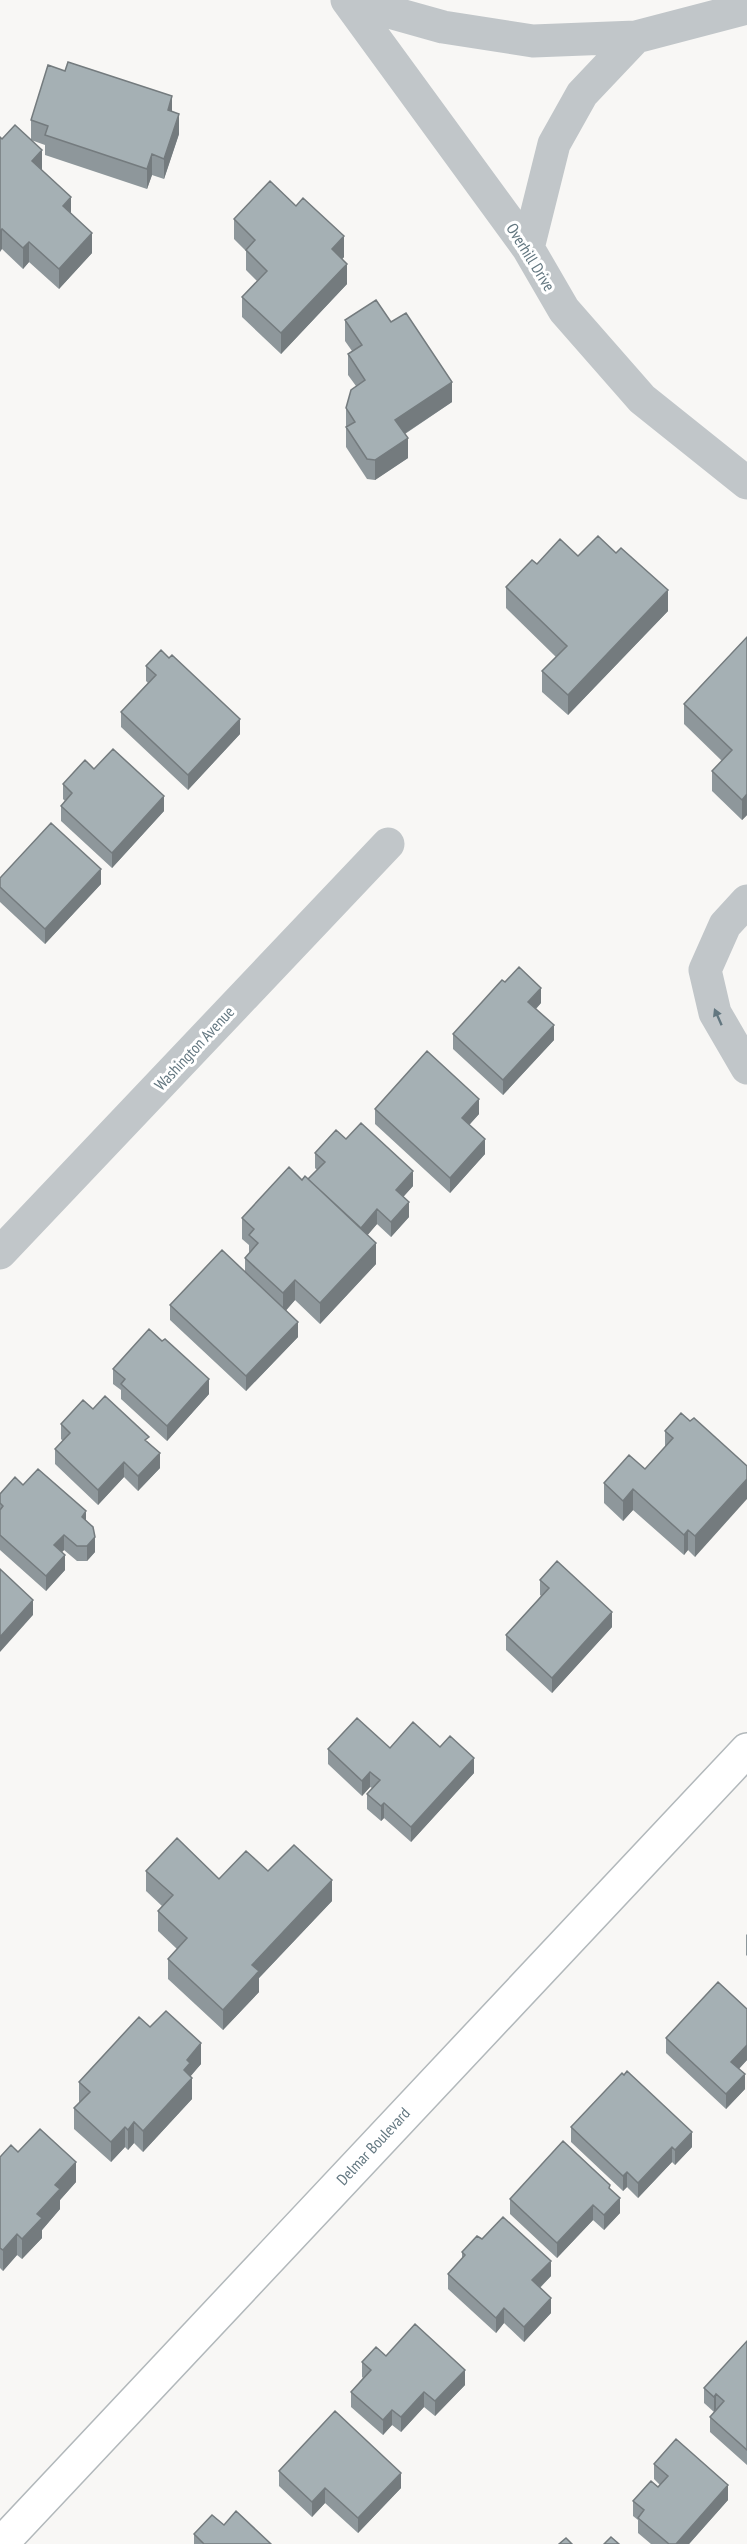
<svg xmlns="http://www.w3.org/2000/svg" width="747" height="2544" font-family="'PT Sans Narrow',sans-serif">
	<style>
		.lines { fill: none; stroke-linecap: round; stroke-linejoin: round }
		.major-casing { stroke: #b2b8bb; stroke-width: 36 }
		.minor { stroke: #c1c6c9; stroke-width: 33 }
		.major { stroke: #fff; stroke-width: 33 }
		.wall { fill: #8e979b }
		.shaded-wall { fill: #747b7e }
		.building { fill: #a5b0b4; stroke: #747b7e; stroke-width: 1.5 }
		.oneway { fill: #637780 }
		.labels { text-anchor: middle; stroke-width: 6; stroke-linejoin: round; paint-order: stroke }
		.street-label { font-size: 16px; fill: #637780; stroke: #fff }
	</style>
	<rect width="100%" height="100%" fill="#f8f7f5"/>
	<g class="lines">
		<defs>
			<path id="major" d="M 1,2544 L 747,1750"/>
		</defs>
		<use href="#major" class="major-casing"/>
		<path class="minor" d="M 347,0 L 528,248 L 564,310 L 642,399 L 747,483
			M 347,0 L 443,27 L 533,41 L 636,37
			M 528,248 L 554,144 L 582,94 L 636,37 L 747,8
			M 747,901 L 725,925 L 705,970 L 715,1013 L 747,1068
			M 0,1253 L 388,844"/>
		<use href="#major" class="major"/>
	</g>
	<path class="wall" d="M 172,111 L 179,134 L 164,179 L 152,175 L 147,189 L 45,155 L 45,145 L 31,140 L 42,170 L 71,213 L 92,253 L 59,289 L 29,262 L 23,269 L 2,249 L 2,139 L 31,140 L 31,120 Z
		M 234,219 L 344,257 L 342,259 L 347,284 L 281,354 L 242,317 L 242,297 L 257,281 L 246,270 L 246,251 L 234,239 Z
		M 345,320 L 391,322 L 452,402 L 405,434 L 408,458 L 375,480 L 367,479 L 346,447 L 346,408 L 356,386 L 348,375 L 348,354 L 352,351 L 345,341 Z
		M 578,556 L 668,611 L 568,715 L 542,692 L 542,671 L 556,657 L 506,608 L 506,587 L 537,564 Z
		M 747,637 L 747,815 L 742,820 L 712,791 L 712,771 L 722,761 L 684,724 L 684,704 Z
		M 146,666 L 240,734 L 188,790 L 121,727 L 121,712 L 148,683 L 146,681 Z
		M 94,769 L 164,811 L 112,868 L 61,821 L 61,806 L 65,801 L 63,799 L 63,784 Z
		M 0,878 L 101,884 L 45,944 L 0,902 Z
		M 541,1003 L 536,1009 L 554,1040 L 503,1095 L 453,1049 L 453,1034 Z
		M 375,1109 L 479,1114 L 469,1125 L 485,1154 L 450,1193 L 375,1124 Z
		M 346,1139 L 413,1186 L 403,1197 L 409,1217 L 391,1237 L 377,1224 L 367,1235 L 376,1264 L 320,1324 L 295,1300 L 286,1310 L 298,1337 L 246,1391 L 170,1320 L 170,1305 L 245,1271 L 245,1258 L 249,1253 L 249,1245 L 242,1239 L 242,1218 L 302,1180 L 308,1180 L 317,1170 L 315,1168 L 315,1153 Z
		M 113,1369 L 209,1394 L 167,1441 L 121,1399 L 121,1390 L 113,1384 Z
		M 93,1409 L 149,1443 L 160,1468 L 138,1491 L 124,1477 L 98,1505 L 55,1464 L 55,1449 L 63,1441 L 61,1439 L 61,1424 Z
		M 690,1421 L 747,1466 L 695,1557 L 688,1550 L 684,1555 L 633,1510 L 623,1521 L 604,1503 L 604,1483 L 645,1469 L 665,1447 L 665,1431 Z
		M 23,1485 L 86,1520 L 95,1552 L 87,1561 L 77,1561 L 64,1550 L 62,1552 L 65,1570 L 46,1591 L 0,1550 L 0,1494 Z
		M 540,1580 L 612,1627 L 552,1693 L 506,1650 L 506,1635 L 541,1596 L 540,1595 Z
		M 440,1747 L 474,1773 L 411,1842 L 384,1818 L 381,1821 L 367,1809 L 367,1794 L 372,1788 L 370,1787 L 362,1796 L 328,1764 L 328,1749 Z
		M 146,1871 L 219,1879 L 332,1901 L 259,1978 L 259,1992 L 223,2030 L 168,1979 L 168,1959 L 177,1949 L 158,1931 L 158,1911 L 162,1906 L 146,1891 Z
		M 747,1934 L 747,1956 L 746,1955 L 746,1935 Z
		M 747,2009 L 747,2060 L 739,2069 L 745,2089 L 726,2109 L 666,2053 L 666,2038 Z
		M 150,2027 L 201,2064 L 190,2076 L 192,2099 L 143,2152 L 134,2143 L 128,2150 L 125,2147 L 111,2162 L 74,2129 L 74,2108 L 79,2103 L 79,2082 Z
		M 571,2127 L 692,2147 L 675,2165 L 672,2162 L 638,2198 L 627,2187 L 623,2191 L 571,2142 Z
		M 18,2152 L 76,2182 L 60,2200 L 60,2209 L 42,2230 L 42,2238 L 22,2259 L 17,2255 L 3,2271 L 0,2268 L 0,2157 Z
		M 610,2189 L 620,2213 L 604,2230 L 593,2220 L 557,2258 L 510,2214 L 510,2199 Z
		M 482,2239 L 551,2276 L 540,2288 L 551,2313 L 524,2342 L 504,2323 L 496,2333 L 448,2289 L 448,2274 L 462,2259 L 462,2252 Z
		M 747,2341 L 747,2465 L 710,2432 L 710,2417 L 717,2409 L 714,2412 L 704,2403 L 704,2388 Z
		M 386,2356 L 465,2385 L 435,2416 L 424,2407 L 401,2432 L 392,2425 L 383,2435 L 351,2407 L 351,2392 L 363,2378 L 362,2377 L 362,2362 Z
		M 654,2464 L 728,2500 L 689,2544 L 651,2544 L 638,2533 L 638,2520 L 633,2516 L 633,2501 L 658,2487 L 660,2485 L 654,2479 Z
		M 279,2471 L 401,2488 L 358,2533 L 325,2503 L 312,2517 L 279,2486 Z
		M 224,2525 L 271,2544 L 194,2544 L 194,2534 Z"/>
	<path class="shaded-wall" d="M 172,96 L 172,117 L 168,110 Z
		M 179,114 L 179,134 L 164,179 L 164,159 Z
		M 42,150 L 42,170 L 32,161 Z
		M 152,154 L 152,175 L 147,189 L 147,169 Z
		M 71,197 L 71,217 L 63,206 Z
		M 2,229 L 2,249 L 0,252 L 0,232 Z
		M 92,233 L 92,253 L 59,289 L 59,269 Z
		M 344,236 L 344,257 L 332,270 L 332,249 Z
		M 29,242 L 29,262 L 23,269 L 23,248 Z
		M 347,264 L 347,284 L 281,354 L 281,333 Z
		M 452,382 L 452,402 L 395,440 L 395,420 Z
		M 408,438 L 408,458 L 375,480 L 375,460 Z
		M 668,590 L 668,611 L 568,715 L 568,695 Z
		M 240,719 L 240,734 L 188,790 L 188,775 Z
		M 747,794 L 747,815 L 742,820 L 742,800 Z
		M 164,796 L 164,811 L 112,868 L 112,853 Z
		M 101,869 L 101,884 L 45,944 L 45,929 Z
		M 541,988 L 541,1003 L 528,1017 L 528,1002 Z
		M 554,1025 L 554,1040 L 503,1095 L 503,1080 Z
		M 479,1099 L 479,1114 L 462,1133 L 462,1118 Z
		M 485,1139 L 485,1154 L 450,1193 L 450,1178 Z
		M 413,1171 L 413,1186 L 396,1205 L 396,1190 Z
		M 409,1202 L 409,1217 L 391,1237 L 391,1222 Z
		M 377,1209 L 377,1224 L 361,1243 L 361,1228 Z
		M 376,1243 L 376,1264 L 320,1324 L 320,1303 Z
		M 295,1280 L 295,1300 L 283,1314 L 283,1293 Z
		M 298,1322 L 298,1337 L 246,1391 L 246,1376 Z
		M 209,1379 L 209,1394 L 167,1441 L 167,1426 Z
		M 160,1453 L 160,1468 L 138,1491 L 138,1476 Z
		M 124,1462 L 124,1477 L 98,1505 L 98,1490 Z
		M 747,1479 L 747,1499 L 695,1557 L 695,1536 Z
		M 633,1489 L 633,1510 L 623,1521 L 623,1501 Z
		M 86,1511 L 86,1526 L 82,1517 Z
		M 688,1530 L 688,1550 L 684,1555 L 684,1535 Z
		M 64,1535 L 64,1550 L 54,1560 L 54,1545 Z
		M 95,1537 L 95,1552 L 87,1561 L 87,1546 Z
		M 65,1555 L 65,1570 L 46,1591 L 46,1576 Z
		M 33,1600 L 33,1615 L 0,1652 L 0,1637 Z
		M 612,1612 L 612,1627 L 552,1693 L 552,1678 Z
		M 474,1758 L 474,1773 L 411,1842 L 411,1827 Z
		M 370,1772 L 370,1787 L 362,1796 L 362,1781 Z
		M 384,1803 L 384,1818 L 381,1821 L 381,1806 Z
		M 332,1880 L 332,1901 L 259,1978 L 259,1992 L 223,2030 L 223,2010 L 252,1965 Z
		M 201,2043 L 201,2064 L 190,2077 L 192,2078 L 192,2099 L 143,2152 L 143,2131 L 184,2070 L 187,2060 Z
		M 747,2045 L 747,2060 L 731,2077 L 731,2062 Z
		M 745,2074 L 745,2089 L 726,2109 L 726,2094 Z
		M 134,2122 L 134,2143 L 128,2150 L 128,2130 Z
		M 125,2127 L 125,2147 L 111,2162 L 111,2142 Z
		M 692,2132 L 692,2147 L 675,2165 L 675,2150 Z
		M 672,2147 L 672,2162 L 638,2198 L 638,2183 Z
		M 76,2162 L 76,2182 L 60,2200 L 60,2209 L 42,2230 L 42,2238 L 22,2259 L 22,2239 L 55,2185 Z
		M 627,2172 L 627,2187 L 623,2191 L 623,2176 Z
		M 620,2198 L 620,2213 L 604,2230 L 604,2215 Z
		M 593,2205 L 593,2220 L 557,2258 L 557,2243 Z
		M 17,2234 L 17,2255 L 3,2271 L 3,2250 Z
		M 551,2261 L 551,2276 L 532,2295 L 532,2280 Z
		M 551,2298 L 551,2313 L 524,2342 L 524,2327 Z
		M 504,2308 L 504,2323 L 496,2333 L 496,2318 Z
		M 465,2370 L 465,2385 L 435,2416 L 435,2401 Z
		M 424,2392 L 424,2407 L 401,2432 L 401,2417 Z
		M 716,2394 L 716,2409 L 714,2412 L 714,2397 Z
		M 392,2410 L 392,2425 L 383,2435 L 383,2420 Z
		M 401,2473 L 401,2488 L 358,2533 L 358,2518 Z
		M 728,2485 L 728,2500 L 689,2544 L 676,2544 Z
		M 325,2488 L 325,2503 L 312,2517 L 312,2502 Z"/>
	<path class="building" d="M 68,62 L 172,96 L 168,110 L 179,114 L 164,159 L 152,154 L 147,169 L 45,135 L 48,126 L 31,120 L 48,65 L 65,71 Z
		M 15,125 L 42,150 L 32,161 L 71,197 L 63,206 L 92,233 L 59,269 L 29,242 L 23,248 L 2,229 L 0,232 L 0,137 L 2,139 Z
		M 270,181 L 296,206 L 303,198 L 344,236 L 332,249 L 347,264 L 281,333 L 242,297 L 267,271 L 246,250 L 255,240 L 234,219 Z
		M 376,300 L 391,322 L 406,313 L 452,382 L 395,420 L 408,438 L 375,460 L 367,459 L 346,427 L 355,422 L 346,408 L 351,390 L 365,380 L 348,354 L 362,345 L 345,320 Z
		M 598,536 L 616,553 L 621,548 L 668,590 L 568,695 L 542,671 L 567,646 L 506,587 L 532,560 L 537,564 L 560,539 L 578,556 Z
		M 747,637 L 747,794 L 742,800 L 712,771 L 732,750 L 684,704 Z
		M 161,650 L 169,658 L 172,655 L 240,719 L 188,775 L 121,712 L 156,675 L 146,666 Z
		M 113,749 L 164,796 L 112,853 L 61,806 L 72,793 L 63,784 L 85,760 L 94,769 Z
		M 51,823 L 101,869 L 45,929 L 0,887 L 0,878 Z
		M 519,967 L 541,988 L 528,1002 L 554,1025 L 503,1080 L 453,1034 L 502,980 L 505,982 Z
		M 427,1051 L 479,1099 L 462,1118 L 485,1139 L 450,1178 L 375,1109 Z
		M 361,1123 L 413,1171 L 396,1190 L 409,1202 L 391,1222 L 377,1209 L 361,1228 L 308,1179 L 325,1162 L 315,1153 L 336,1130 L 346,1139 Z
		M 289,1167 L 302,1180 L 305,1176 L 376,1243 L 320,1303 L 295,1280 L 283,1293 L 245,1258 L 258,1243 L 249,1235 L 254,1229 L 242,1218 Z
		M 222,1250 L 298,1322 L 246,1376 L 170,1305 Z
		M 149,1329 L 162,1341 L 165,1339 L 209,1379 L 167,1426 L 121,1384 L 125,1379 L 113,1369 Z
		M 105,1396 L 149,1437 L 145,1440 L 160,1453 L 138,1476 L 124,1462 L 98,1490 L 55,1449 L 70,1433 L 61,1424 L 83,1400 L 93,1409 Z
		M 681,1413 L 690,1421 L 694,1418 L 747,1466 L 747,1479 L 695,1536 L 688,1530 L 684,1535 L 633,1489 L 623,1501 L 604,1483 L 629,1455 L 645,1469 L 673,1438 L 665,1431 Z
		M 38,1469 L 86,1511 L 82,1517 L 93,1527 L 95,1537 L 87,1546 L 77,1546 L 64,1535 L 54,1545 L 65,1555 L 46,1576 L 0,1535 L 0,1510 L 3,1506 L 0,1503 L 0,1494 L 15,1477 L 23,1485 Z
		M 557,1561 L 612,1612 L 552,1678 L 506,1635 L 549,1588 L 540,1580 Z
		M 0,1569 L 33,1600 L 0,1637 Z
		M 357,1718 L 390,1748 L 413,1722 L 440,1747 L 450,1736 L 474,1758 L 411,1827 L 384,1803 L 381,1806 L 367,1794 L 380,1780 L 370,1772 L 362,1781 L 328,1749 Z
		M 177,1838 L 219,1879 L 246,1851 L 268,1871 L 294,1845 L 332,1880 L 252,1965 L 259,1971 L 223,2010 L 168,1959 L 187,1938 L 158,1911 L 173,1895 L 146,1871 Z
		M 718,1982 L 747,2009 L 747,2045 L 731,2062 L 745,2074 L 726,2094 L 666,2038 Z
		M 166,2011 L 201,2043 L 187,2060 L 190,2063 L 184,2070 L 192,2078 L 143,2131 L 134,2122 L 128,2130 L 125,2127 L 111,2142 L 74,2108 L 90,2092 L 79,2082 L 139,2017 L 150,2027 Z
		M 627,2071 L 692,2132 L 675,2150 L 672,2147 L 638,2183 L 627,2172 L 623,2176 L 571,2127 L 622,2073 L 624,2075 Z
		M 40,2129 L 76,2162 L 55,2185 L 60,2189 L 37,2214 L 42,2218 L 22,2239 L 17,2234 L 3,2250 L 0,2248 L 0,2157 L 11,2145 L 18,2152 Z
		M 563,2141 L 610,2185 L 609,2188 L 620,2198 L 604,2215 L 593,2205 L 557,2243 L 510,2199 Z
		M 503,2217 L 551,2261 L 532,2280 L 551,2298 L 524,2327 L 504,2308 L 496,2318 L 448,2274 L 465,2255 L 462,2252 L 477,2236 L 482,2239 Z
		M 415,2324 L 465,2370 L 435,2401 L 424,2392 L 401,2417 L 392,2410 L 383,2420 L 351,2392 L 371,2370 L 362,2362 L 376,2347 L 386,2356 Z
		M 747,2341 L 747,2450 L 710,2417 L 724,2401 L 716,2394 L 714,2397 L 704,2388 Z
		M 335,2411 L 401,2473 L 358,2518 L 325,2488 L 312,2502 L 279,2471 Z
		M 676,2439 L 728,2485 L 676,2544 L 669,2544 L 638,2518 L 644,2510 L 633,2501 L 651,2481 L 658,2487 L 668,2476 L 654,2464 Z
		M 236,2511 L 271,2544 L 204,2544 L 194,2534 L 212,2515 L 224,2525 Z
		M 611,2537 L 619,2544 L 604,2544 Z
		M 566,2538 L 572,2544 L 559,2544 Z"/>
	<defs><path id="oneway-solid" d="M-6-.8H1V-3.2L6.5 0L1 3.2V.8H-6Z" transform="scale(1.5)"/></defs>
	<use class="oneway" href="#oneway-solid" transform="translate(718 1017) rotate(-114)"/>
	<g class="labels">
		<g class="street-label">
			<text transform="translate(531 257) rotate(58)" y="6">Overhill Drive</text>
			<text transform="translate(194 1048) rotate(-47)" y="6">Washington Avenue</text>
			<text transform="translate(373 2146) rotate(-47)" y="6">Delmar Boulevard</text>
		</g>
	</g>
</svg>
